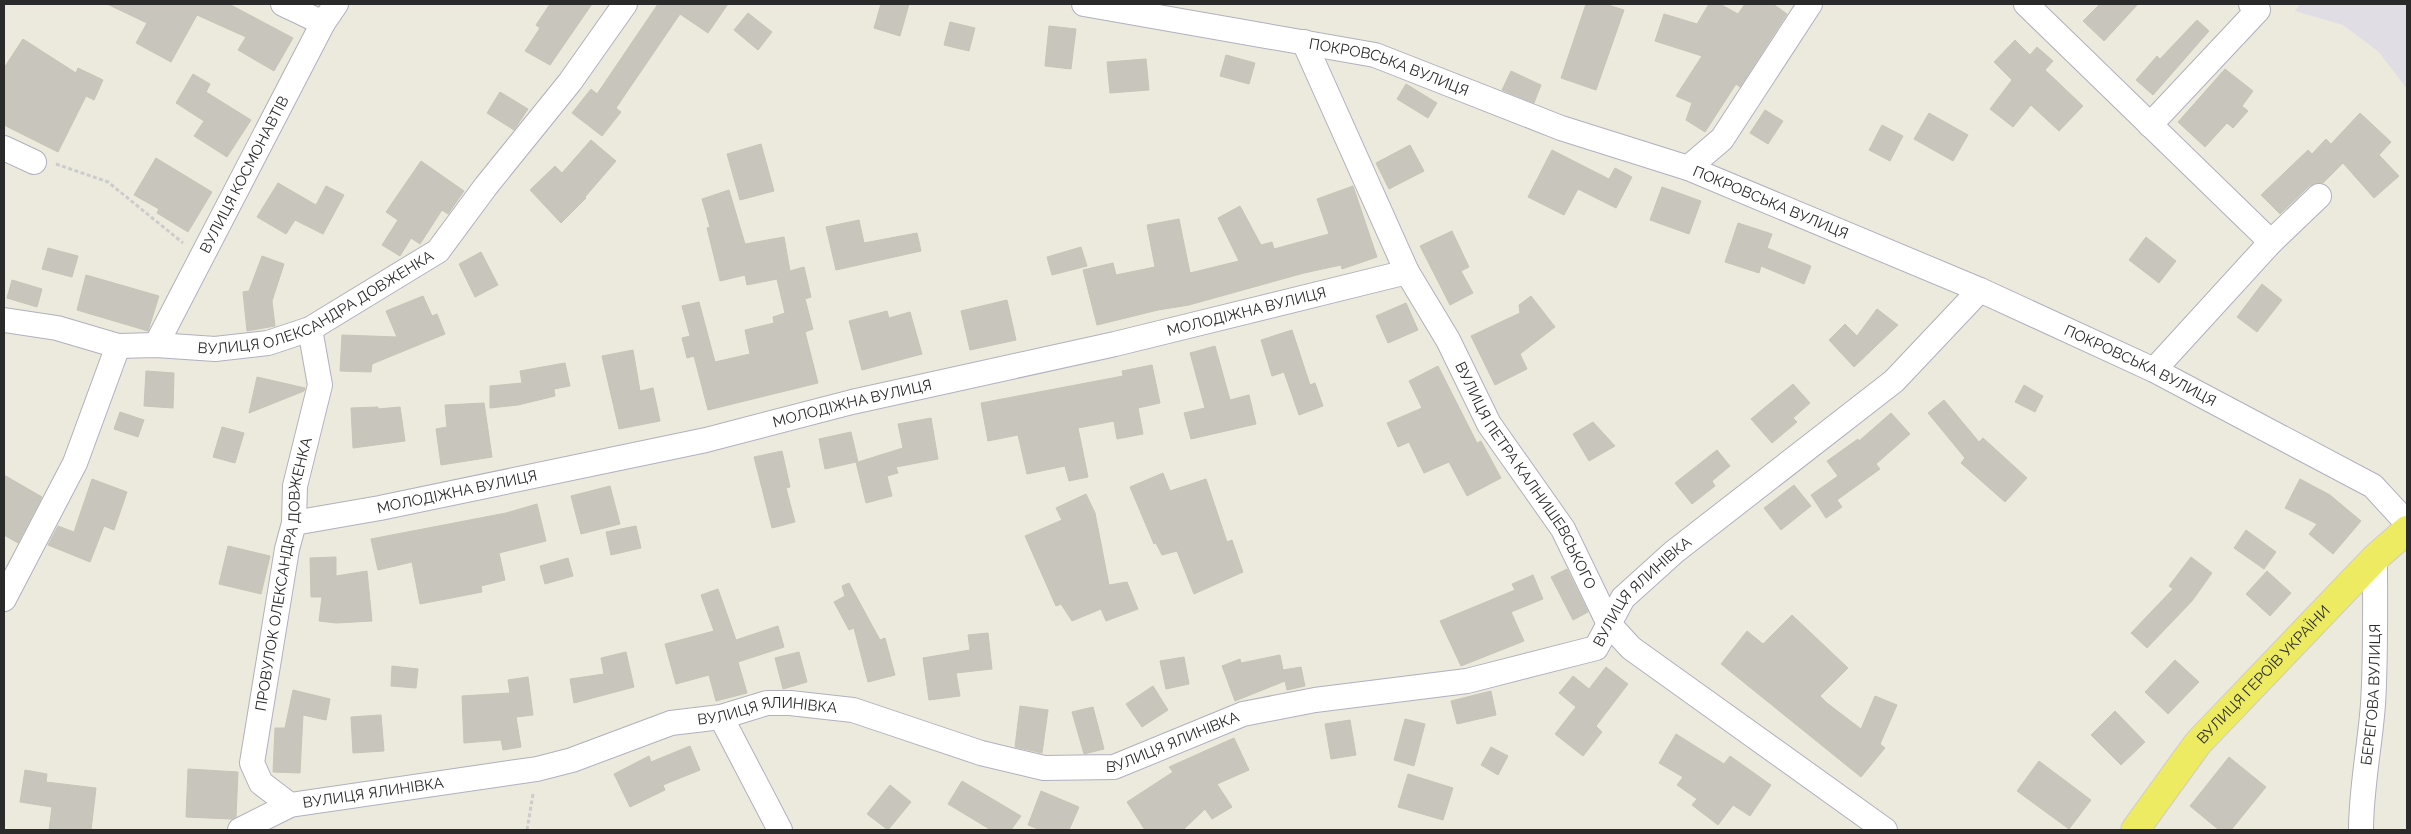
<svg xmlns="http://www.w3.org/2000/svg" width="2411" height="834" font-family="Raleway,sans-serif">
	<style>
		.industrial { fill: #e1dde5 }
		.building { fill: #c8c5bc; stroke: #c7c5b7 }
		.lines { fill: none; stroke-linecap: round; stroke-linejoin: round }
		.minor-casing { stroke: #b1b0be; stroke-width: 26 }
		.major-casing { stroke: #ccc; stroke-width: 30 }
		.path { stroke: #ccc; stroke-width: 3; stroke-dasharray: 4 2.5; stroke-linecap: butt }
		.minor { stroke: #fff; stroke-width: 24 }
		.major { stroke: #edeb61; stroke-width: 28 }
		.labels { text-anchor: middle; stroke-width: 5; stroke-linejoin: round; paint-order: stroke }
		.street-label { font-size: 15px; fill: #2a2a2a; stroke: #fff }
	</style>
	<rect width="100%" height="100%" fill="#ece9dd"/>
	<path class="industrial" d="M 2300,4 L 2407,4 L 2407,89 L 2379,52 L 2343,25 L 2295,11 Z"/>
	<path class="building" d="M 107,4 L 229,4 L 293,38 L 274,71 L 238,50 L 246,37 L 197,15 L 171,62 L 136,43 L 147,23 Z
		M 550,4 L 592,4 L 550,65 L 525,51 L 540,28 L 536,25 Z
		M 658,4 L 728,4 L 708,33 L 680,14 L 616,108 L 621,112 L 602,136 L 572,113 L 591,89 L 597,94 Z
		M 881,4 L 909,4 L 900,36 L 874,28 Z
		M 1586,4 L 1605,4 L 1624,10 L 1596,90 L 1561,78 Z
		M 1709,4 L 1720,4 L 1738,14 L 1745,4 L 1773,4 L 1787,14 L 1740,87 L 1736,84 L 1705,132 L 1686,120 L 1692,103 L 1676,96 L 1702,56 L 1655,41 L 1664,14 L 1697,24 Z
		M 2100,4 L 2138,4 L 2104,41 L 2083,21 Z
		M 748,13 L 772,32 L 758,50 L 734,30 Z
		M 2197,20 L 2209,31 L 2153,95 L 2136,80 L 2157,56 L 2160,59 Z
		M 950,22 L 975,28 L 969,51 L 944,45 Z
		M 1049,26 L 1076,29 L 1071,69 L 1045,66 Z
		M 23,39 L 76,73 L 78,68 L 103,80 L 94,100 L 86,96 L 58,152 L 4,125 L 4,68 Z
		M 2015,40 L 2030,55 L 2037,47 L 2053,61 L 2045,70 L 2083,106 L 2059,131 L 2031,105 L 2013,127 L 1990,109 L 2012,80 L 1994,62 Z
		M 1226,55 L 1255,63 L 1249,84 L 1220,76 Z
		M 1146,59 L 1149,90 L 1110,93 L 1107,62 Z
		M 2225,69 L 2253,91 L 2242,106 L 2248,111 L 2233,128 L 2227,123 L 2205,147 L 2178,122 Z
		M 1511,71 L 1541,85 L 1534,103 L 1502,90 Z
		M 193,74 L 210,84 L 206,92 L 251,120 L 227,157 L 194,136 L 204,121 L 176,103 Z
		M 1406,84 L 1437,103 L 1428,118 L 1397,99 Z
		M 500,92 L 528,109 L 514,130 L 487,113 Z
		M 1765,110 L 1783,121 L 1768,144 L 1750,133 Z
		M 1929,113 L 1968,135 L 1953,161 L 1914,139 Z
		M 2360,113 L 2391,142 L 2379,155 L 2399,176 L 2374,198 L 2343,163 L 2323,183 L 2316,183 L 2309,186 L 2280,214 L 2261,195 L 2308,150 L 2312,154 L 2326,139 L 2331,144 Z
		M 1882,125 L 1903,136 L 1890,161 L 1869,150 Z
		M 591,140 L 616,161 L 585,197 L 586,198 L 561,223 L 530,190 L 555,166 L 562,173 Z
		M 761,144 L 774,191 L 740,200 L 727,154 Z
		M 1410,145 L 1424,171 L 1389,189 L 1376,163 Z
		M 1552,150 L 1609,179 L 1615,168 L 1632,177 L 1616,208 L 1578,189 L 1564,215 L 1528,197 Z
		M 156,158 L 212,192 L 188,232 L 157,213 L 159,209 L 134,195 Z
		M 421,161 L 464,191 L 448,214 L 442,210 L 420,244 L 411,238 L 400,256 L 382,245 L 398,220 L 386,212 Z
		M 278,183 L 316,205 L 326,186 L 344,195 L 323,234 L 295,220 L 286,234 L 257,217 Z
		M 1353,186 L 1377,257 L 1342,269 L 1341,265 L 1304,273 L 1189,305 L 1158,310 L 1097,325 L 1083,270 L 1113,263 L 1116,275 L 1155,267 L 1147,225 L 1179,219 L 1190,273 L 1239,261 L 1218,218 L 1240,206 L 1261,245 L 1272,242 L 1274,249 L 1329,234 L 1317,199 Z
		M 1662,187 L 1701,201 L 1689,234 L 1650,220 Z
		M 729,190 L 745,244 L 784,237 L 790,271 L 804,267 L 811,297 L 805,299 L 813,329 L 805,332 L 818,383 L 708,410 L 694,356 L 687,358 L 682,338 L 690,336 L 682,306 L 699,302 L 715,362 L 750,354 L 745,330 L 774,323 L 773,317 L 785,313 L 777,279 L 747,285 L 745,275 L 720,281 L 707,228 L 710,227 L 702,199 Z
		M 859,220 L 864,243 L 917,233 L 921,251 L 836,270 L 826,227 Z
		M 1738,223 L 1772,234 L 1767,248 L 1811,266 L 1804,284 L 1761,266 L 1759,273 L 1725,262 Z
		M 1452,231 L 1469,267 L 1461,271 L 1473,293 L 1450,305 L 1420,246 Z
		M 2146,237 L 2176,261 L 2159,283 L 2129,260 Z
		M 1081,247 L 1087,266 L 1052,275 L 1047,257 Z
		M 48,248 L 78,256 L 72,277 L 42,269 Z
		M 481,252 L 498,285 L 475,297 L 459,264 Z
		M 262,256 L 284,264 L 272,301 L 275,326 L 247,331 L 243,292 L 249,291 Z
		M 86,275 L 159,296 L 148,331 L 77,310 Z
		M 12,280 L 42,289 L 37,307 L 7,298 Z
		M 2262,284 L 2282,300 L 2257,332 L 2237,317 Z
		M 423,296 L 432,316 L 437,314 L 445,334 L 372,364 L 371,372 L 340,371 L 342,335 L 397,337 L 386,311 Z
		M 1531,296 L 1555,327 L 1520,354 L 1527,369 L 1495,385 L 1471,336 L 1520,313 L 1519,305 Z
		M 1007,300 L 1016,340 L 970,350 L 961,311 Z
		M 1406,303 L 1418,330 L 1388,343 L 1376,316 Z
		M 1877,309 L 1898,325 L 1854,367 L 1829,340 L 1845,324 L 1857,336 Z
		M 887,311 L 889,318 L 910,312 L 922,354 L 862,370 L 849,321 Z
		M 1292,330 L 1310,385 L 1315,383 L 1323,406 L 1299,415 L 1284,372 L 1272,376 L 1261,340 Z
		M 1215,346 L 1230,400 L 1249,395 L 1256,424 L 1191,439 L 1184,413 L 1205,408 L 1190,353 Z
		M 633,350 L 640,391 L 653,388 L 660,421 L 619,429 L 602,356 Z
		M 565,363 L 570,386 L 554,389 L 555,396 L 518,405 L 490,408 L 490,386 L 522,383 L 520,371 Z
		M 1152,365 L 1160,403 L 1138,408 L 1143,434 L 1117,439 L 1114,421 L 1078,428 L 1088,477 L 1069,481 L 1065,466 L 1027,474 L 1018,435 L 988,441 L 981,403 L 1123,376 L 1122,371 Z
		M 1438,366 L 1477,443 L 1481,441 L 1501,478 L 1467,496 L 1449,462 L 1424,473 L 1409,442 L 1398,447 L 1387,423 L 1422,408 L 1409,381 Z
		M 146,371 L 174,373 L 173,408 L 144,406 Z
		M 257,377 L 305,388 L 304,391 L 249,413 Z
		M 1793,384 L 1810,403 L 1793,418 L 1797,422 L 1772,443 L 1751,419 Z
		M 2024,385 L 2043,396 L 2035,412 L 2015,402 Z
		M 1944,400 L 1979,442 L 1983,438 L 2027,478 L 2005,502 L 1961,463 L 1965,458 L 1928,413 Z
		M 484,403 L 492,457 L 441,465 L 436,429 L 447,427 L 445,405 Z
		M 378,407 L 378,409 L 400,407 L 405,441 L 353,448 L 351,408 Z
		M 120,412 L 144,420 L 138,437 L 114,429 Z
		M 1891,413 L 1910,434 L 1876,464 L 1880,469 L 1837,500 L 1842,507 L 1826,518 L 1811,495 L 1838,476 L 1827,461 L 1858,439 L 1859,441 Z
		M 931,418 L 938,459 L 896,467 L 898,473 L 887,476 L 892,496 L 866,503 L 856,462 L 825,469 L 819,439 L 851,432 L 858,462 L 903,448 L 898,424 Z
		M 1593,422 L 1615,446 L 1589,461 L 1573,434 Z
		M 222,427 L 244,433 L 235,463 L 213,457 Z
		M 1717,450 L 1730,466 L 1712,481 L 1715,486 L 1692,504 L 1675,483 Z
		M 782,451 L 790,487 L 786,488 L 795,522 L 772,528 L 754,457 Z
		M 1163,473 L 1170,491 L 1206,479 L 1227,542 L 1232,540 L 1243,572 L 1194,594 L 1177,551 L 1162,555 L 1156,543 L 1154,544 L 1130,487 Z
		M 4,475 L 42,497 L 18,543 L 4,535 Z
		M 92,479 L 127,492 L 114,530 L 104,526 L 90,562 L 48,545 L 58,526 L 74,532 Z
		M 2300,479 L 2330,495 L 2361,521 L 2333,554 L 2309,534 L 2317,524 L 2285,508 Z
		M 1794,485 L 1811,506 L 1781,530 L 1764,508 Z
		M 610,486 L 620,524 L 581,534 L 571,496 Z
		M 1086,494 L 1095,513 L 1109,585 L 1127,582 L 1138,609 L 1106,621 L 1101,609 L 1072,621 L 1061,604 L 1056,606 L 1025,536 L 1062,520 L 1056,508 Z
		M 537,504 L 546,541 L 499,553 L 505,580 L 481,586 L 482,592 L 420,604 L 412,562 L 378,570 L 371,539 L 506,513 Z
		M 636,526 L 641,548 L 611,555 L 606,532 Z
		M 2246,530 L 2276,552 L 2264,569 L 2234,548 Z
		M 228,546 L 270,556 L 261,594 L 219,584 Z
		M 336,557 L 336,576 L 367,571 L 372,621 L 336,623 L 319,621 L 322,597 L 311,597 L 310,558 Z
		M 2191,557 L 2212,573 L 2192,601 L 2147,648 L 2131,633 L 2173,589 L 2169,586 Z
		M 568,558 L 573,576 L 545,584 L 540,566 Z
		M 1567,569 L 1588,612 L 1573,620 L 1551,577 Z
		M 2267,571 L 2291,593 L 2270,616 L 2246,594 Z
		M 1533,575 L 1543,599 L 1511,612 L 1524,641 L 1461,666 L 1440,621 L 1515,590 L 1512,584 Z
		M 849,583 L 880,640 L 885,638 L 895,675 L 868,682 L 854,628 L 849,630 L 834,602 L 845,596 L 842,586 Z
		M 718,589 L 736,640 L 778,626 L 784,647 L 738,662 L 747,693 L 716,701 L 709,675 L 676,684 L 665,644 L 714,631 L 701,595 Z
		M 1792,615 L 1848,668 L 1820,696 L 1827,703 L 1861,729 L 1875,696 L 1897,705 L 1880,744 L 1885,748 L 1861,777 L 1721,664 L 1747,631 L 1763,644 Z
		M 988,633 L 992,669 L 956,673 L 960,696 L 929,700 L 923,658 L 970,650 L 968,635 Z
		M 626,652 L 634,687 L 574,703 L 570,679 L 604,674 L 601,658 Z
		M 799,652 L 807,682 L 783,689 L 775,658 Z
		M 1280,655 L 1283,670 L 1301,667 L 1305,686 L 1287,690 L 1285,681 L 1235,701 L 1222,666 L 1240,659 L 1241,663 Z
		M 1184,657 L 1189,684 L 1166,689 L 1160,661 Z
		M 2175,660 L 2199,682 L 2168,714 L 2145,692 Z
		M 392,666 L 418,669 L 416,688 L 391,686 Z
		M 1606,667 L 1628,684 L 1596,726 L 1602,732 L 1583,756 L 1555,734 L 1576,707 L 1559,693 L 1573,676 L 1589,689 Z
		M 528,677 L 533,715 L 516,717 L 521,747 L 503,750 L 501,740 L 464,743 L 462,696 L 510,693 L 508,680 Z
		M 1153,686 L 1168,710 L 1142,727 L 1126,704 Z
		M 293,690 L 330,699 L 326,720 L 303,715 L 300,773 L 273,772 L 275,728 L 285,728 Z
		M 1491,691 L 1496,715 L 1457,724 L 1451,701 Z
		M 1020,706 L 1048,710 L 1042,753 L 1015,747 Z
		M 1093,707 L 1104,749 L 1084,754 L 1072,712 Z
		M 2115,711 L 2145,742 L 2121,765 L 2091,735 Z
		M 381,715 L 384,751 L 353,753 L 351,717 Z
		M 1405,719 L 1425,724 L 1414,766 L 1394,760 Z
		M 1350,720 L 1356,755 L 1331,759 L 1325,724 Z
		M 1676,734 L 1724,764 L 1730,756 L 1771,785 L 1750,816 L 1733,805 L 1718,825 L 1692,805 L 1697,799 L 1677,785 L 1683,777 L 1659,763 Z
		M 1234,738 L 1249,770 L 1217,784 L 1232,807 L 1212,819 L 1205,809 L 1183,830 L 1145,830 L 1127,802 L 1173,772 L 1169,767 Z
		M 690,746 L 700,770 L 663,785 L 665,790 L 630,807 L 614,774 L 649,756 L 651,762 Z
		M 1491,747 L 1508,756 L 1498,775 L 1481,765 Z
		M 2229,757 L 2266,787 L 2231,830 L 2219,830 L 2190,806 Z
		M 2039,761 L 2091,800 L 2069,829 L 2017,791 Z
		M 188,769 L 238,772 L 236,817 L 232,819 L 186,817 Z
		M 25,770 L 47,774 L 46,782 L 96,788 L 91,830 L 49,830 L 52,807 L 20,802 Z
		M 1408,774 L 1453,788 L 1443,820 L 1398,807 Z
		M 962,781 L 1021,816 L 1011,830 L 991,830 L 948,804 Z
		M 890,785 L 911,802 L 888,830 L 867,814 Z
		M 1041,791 L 1079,807 L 1069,830 L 1041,830 L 1028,825 Z"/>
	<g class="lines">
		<defs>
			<g id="minor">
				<path d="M 283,4 L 323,23"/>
				<path id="s1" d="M 1084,4 L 1375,55 L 1561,128 L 1688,168 L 1980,290 L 2154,370 L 2373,486 L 2407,523"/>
				<path d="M 2026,4 L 2271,242"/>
				<path id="s2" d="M 1304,42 L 1407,272 L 1448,340 L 1489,424 L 1563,529 L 1609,624 L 1631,648 L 1885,830"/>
				<path d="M 2150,125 L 2258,10 L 2251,4"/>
				<path d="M 4,148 L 34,162"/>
				<path d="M 1688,168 L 1722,139 L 1810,4"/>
				<path id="s3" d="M 4,320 L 57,328 L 118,346 L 156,345 L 215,349 L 268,343 L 310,329 L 438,251 L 486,186 L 570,82 L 625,4"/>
				<path id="s4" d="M 156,345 L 323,23 L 336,4"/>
				<path d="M 2154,370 L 2271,242 L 2319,196"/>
				<path id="s5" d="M 294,523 L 380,508 L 706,440 L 852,402 L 1115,344 L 1407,272"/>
				<path d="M 4,599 L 75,463 L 118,346"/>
				<path d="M 721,717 L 780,830"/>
				<path id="s6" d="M 290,805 L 261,783 L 252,763 L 287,549 L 294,523 L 295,486 L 320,385 L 310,329"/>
				<path id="s7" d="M 240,830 L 290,805 L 537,769 L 572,760 L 671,723 L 721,717 L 767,703 L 790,703 L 853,710 L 981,753 L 1044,768 L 1114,767 L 1243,714 L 1315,700 L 1467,681 L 1596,648 L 1623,598 L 1674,552 L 1894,381 L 1980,290"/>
				<path id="s8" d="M 2361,830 C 2361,788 2370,746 2373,704 C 2376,656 2375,607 2375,558"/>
			</g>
			<g id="major">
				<path id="s9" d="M 2135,830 L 2198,743 L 2375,558 L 2407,530"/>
			</g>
		</defs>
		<use href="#minor" class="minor-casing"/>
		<use href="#major" class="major-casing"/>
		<path class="path" d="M 56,164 L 108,182 L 183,243
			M 527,830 L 533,794"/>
		<use href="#minor" class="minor"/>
		<use href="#major" class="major"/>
	</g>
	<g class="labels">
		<g class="street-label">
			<text dy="5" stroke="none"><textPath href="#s1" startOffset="312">ПОКРОВСЬКА ВУЛИЦЯ</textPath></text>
			<text dy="5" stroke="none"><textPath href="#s4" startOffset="192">ВУЛИЦЯ КОСМОНАВТІВ</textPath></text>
			<text dy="5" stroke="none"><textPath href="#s1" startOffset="718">ПОКРОВСЬКА ВУЛИЦЯ</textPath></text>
			<text dy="5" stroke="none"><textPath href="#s3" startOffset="326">ВУЛИЦЯ ОЛЕКСАНДРА ДОВЖЕНКА</textPath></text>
			<text dy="5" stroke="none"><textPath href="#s5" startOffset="976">МОЛОДІЖНА ВУЛИЦЯ</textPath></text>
			<text dy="5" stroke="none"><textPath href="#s1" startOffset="1122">ПОКРОВСЬКА ВУЛИЦЯ</textPath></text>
			<text dy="5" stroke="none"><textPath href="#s5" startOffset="571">МОЛОДІЖНА ВУЛИЦЯ</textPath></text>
			<text dy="5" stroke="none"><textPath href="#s2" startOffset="488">ВУЛИЦЯ ПЕТРА КАЛНИШЕВСЬКОГО</textPath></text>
			<text dy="5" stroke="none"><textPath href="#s5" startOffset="166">МОЛОДІЖНА ВУЛИЦЯ</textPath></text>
			<text dy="5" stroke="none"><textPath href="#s6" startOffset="250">ПРОВУЛОК ОЛЕКСАНДРА ДОВЖЕНКА</textPath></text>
			<text dy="5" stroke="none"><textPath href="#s7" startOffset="1475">ВУЛИЦЯ ЯЛИНІВКА</textPath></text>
			<text dy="5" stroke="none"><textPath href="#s9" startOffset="202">ВУЛИЦЯ ГЕРОЇВ УКРАЇНИ</textPath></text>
			<text dy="5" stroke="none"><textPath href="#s8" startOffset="136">БЕРЕГОВА ВУЛИЦЯ</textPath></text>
			<text dy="5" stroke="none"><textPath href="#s7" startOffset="545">ВУЛИЦЯ ЯЛИНІВКА</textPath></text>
			<text dy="5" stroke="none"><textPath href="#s7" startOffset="965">ВУЛИЦЯ ЯЛИНІВКА</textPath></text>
			<text dy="5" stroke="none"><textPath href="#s7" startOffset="140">ВУЛИЦЯ ЯЛИНІВКА</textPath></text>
		</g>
	</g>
	<rect width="2411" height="834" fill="none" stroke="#2a2a2a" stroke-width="10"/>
</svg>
